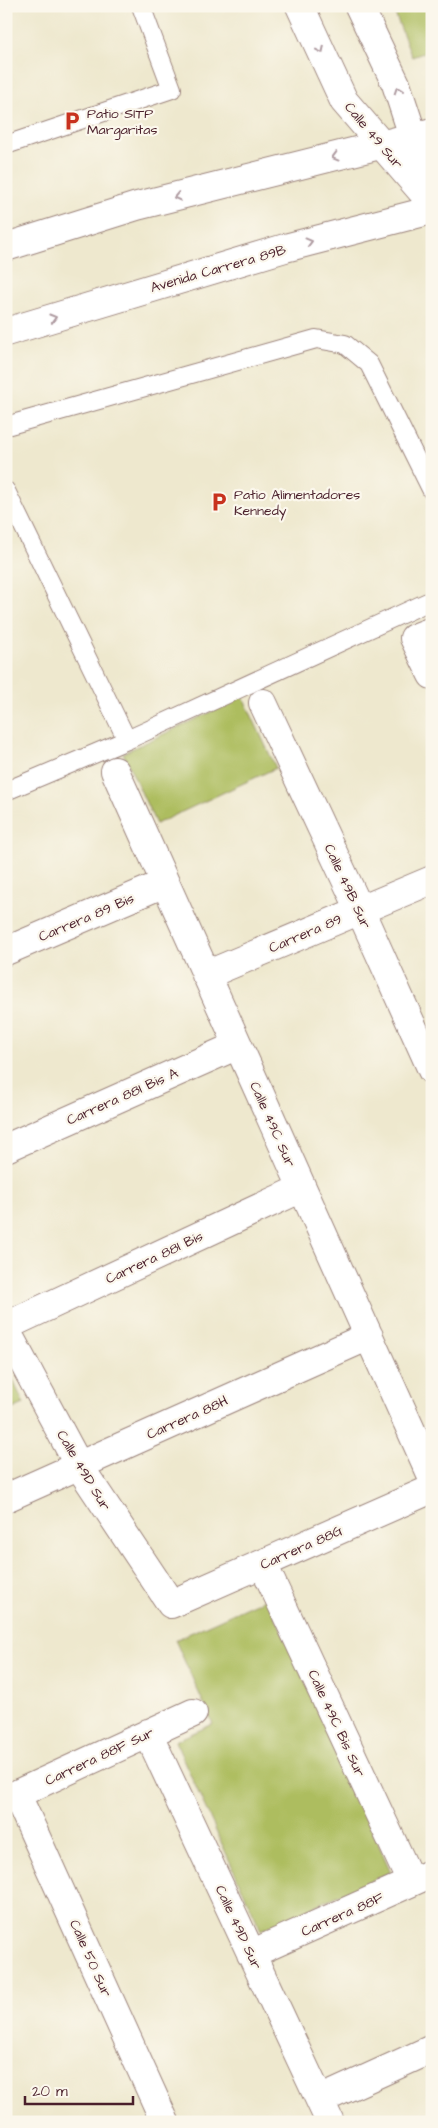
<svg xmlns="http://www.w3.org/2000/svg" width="438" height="2128" font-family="'Architects Daughter',sans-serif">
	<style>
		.green { fill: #adbd5f; stroke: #7c6e45 }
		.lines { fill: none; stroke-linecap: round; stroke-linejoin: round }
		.service-casing { stroke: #9c847c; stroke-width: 20 }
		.minor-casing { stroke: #9c847c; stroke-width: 30 }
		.tertiary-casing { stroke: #9c847c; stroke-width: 30 }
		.secondary-casing { stroke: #9c847c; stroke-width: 30 }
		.service { stroke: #fff; stroke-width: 18 }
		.minor { stroke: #fff; stroke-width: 28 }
		.tertiary { stroke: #fff; stroke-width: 28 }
		.secondary { stroke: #fff; stroke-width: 28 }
		.oneway { stroke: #ae9aa0 }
		.labels { text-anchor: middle; stroke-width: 4.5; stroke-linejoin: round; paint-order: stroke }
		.poi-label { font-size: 14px; fill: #4a1f2b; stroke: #fbf7ec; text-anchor: start }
		.street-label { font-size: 14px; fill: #4a1f2b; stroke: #fbf7ec }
	</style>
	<rect width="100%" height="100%" fill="#fbf7ec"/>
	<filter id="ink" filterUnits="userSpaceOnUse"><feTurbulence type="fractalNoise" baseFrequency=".02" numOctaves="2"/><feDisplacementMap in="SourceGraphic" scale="10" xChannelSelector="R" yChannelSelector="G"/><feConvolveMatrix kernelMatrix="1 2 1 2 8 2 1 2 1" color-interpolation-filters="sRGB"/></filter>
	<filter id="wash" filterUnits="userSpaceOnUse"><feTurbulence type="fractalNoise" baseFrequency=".0096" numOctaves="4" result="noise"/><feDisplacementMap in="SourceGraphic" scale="20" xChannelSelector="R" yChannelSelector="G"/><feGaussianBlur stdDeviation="1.12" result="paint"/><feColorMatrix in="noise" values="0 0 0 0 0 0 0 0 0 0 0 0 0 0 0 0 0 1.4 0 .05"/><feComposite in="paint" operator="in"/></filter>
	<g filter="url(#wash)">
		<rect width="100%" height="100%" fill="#eee8ce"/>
		<path class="green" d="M 392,6 L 432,6 L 432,50 L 412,57 Z
			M 243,697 L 276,768 L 156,824 L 123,753 Z
			M 6,1365 L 24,1404 L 6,1412 Z
			M 267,1598 L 391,1872 L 261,1930 L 175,1741 L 213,1724 L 175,1640 Z"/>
	</g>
	<g filter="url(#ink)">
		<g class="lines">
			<defs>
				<path id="service" d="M 6,145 L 172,89 L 141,6
					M 6,426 L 316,339 L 345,344 L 369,364 L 432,491
					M 6,491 L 127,740 L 432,600
					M 6,791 L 127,740"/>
				<path id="minor" d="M 432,631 L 414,638 L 432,675
					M 263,703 L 360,910 L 432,1070
					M 115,771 L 432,1477
					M 6,951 L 165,883
					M 206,975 L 432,880
					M 6,1148 L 238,1045
					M 6,1326 L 302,1188
					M 6,1330 L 79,1466 L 171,1604 L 432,1489
					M 6,1498 L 369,1336
					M 263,1564 L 411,1882
					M 148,1733 L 330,2122
					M 17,1795 L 165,2122
					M 6,1799 L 193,1713
					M 251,1954 L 432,1873
					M 320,2100 L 432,2049"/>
				<path id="tertiary" d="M 300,6 L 344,101 L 432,203
					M 359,6 L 396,84 L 432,194"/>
				<path id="secondary" d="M 6,247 L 137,206 L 432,132
					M 6,332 L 285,248 L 432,210"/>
			</defs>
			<use href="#service" class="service-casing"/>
			<use href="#minor" class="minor-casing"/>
			<use href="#tertiary" class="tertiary-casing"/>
			<use href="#secondary" class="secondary-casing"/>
			<use href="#service" class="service"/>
			<use href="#minor" class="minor"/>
			<use href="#tertiary" class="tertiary"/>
			<use href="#secondary" class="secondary"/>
		</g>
		<defs><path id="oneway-chevron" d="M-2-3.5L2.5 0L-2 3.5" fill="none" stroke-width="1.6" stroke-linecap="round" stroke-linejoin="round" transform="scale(1.25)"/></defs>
		<g class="oneway">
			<use href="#oneway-chevron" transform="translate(321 50) rotate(65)"/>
			<use href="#oneway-chevron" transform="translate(398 90) rotate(-109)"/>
			<use href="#oneway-chevron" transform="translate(335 157) rotate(165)"/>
			<use href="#oneway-chevron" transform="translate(177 197) rotate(167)"/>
			<use href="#oneway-chevron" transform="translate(309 242) rotate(-15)"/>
			<use href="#oneway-chevron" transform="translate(53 318) rotate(-17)"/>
		</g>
	</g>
	<defs>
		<symbol id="parking-bare" viewBox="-9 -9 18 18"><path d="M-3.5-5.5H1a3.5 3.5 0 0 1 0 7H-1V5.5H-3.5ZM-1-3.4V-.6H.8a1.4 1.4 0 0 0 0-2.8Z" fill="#c8321e" stroke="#fbf7ec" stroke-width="2.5" paint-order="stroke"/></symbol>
	</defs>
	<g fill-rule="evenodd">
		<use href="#parking-bare" x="58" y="107" width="28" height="28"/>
		<use href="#parking-bare" x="205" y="488" width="28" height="28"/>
	</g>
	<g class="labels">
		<g class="poi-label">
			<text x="87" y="118">Patio SITP<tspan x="87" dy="16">Margaritas</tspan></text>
			<text x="234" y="499">Patio Alimentadores<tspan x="234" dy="16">Kennedy</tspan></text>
		</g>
		<g class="street-label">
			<text transform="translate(374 135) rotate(50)" y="5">Calle 49 Sur</text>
			<text transform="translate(218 268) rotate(-16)" y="5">Avenida Carrera 89B</text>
			<text transform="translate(348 886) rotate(65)" y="5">Calle 49B Sur</text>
			<text transform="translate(86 917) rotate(-23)" y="5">Carrera 89 Bis</text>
			<text transform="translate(305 933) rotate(-23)" y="5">Carrera 89</text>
			<text transform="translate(122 1096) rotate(-24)" y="5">Carrera 88I Bis A</text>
			<text transform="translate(273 1124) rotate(66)" y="5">Calle 49C Sur</text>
			<text transform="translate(154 1257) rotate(-25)" y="5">Carrera 88I Bis</text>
			<text transform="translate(187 1417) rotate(-24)" y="5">Carrera 88H</text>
			<text transform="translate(84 1470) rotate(59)" y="5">Calle 49D Sur</text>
			<text transform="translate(301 1547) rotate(-24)" y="5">Carrera 88G</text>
			<text transform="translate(337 1723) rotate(65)" y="5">Calle 49C Bis Sur</text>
			<text transform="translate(99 1756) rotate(-25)" y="5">Carrera 88F Sur</text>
			<text transform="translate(342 1914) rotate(-24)" y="5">Carrera 88F</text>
			<text transform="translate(239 1927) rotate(65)" y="5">Calle 49D Sur</text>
			<text transform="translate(91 1958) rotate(66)" y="5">Calle 50 Sur</text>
		</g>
	</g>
	<rect width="438" height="2128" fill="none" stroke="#fbf7ec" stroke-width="25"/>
	<path d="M25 2096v8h108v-8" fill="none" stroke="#4a1f2b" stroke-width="2.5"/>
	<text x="32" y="2096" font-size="15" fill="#4a1f2b" stroke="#fbf7ec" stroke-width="4" paint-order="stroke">20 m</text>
</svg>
